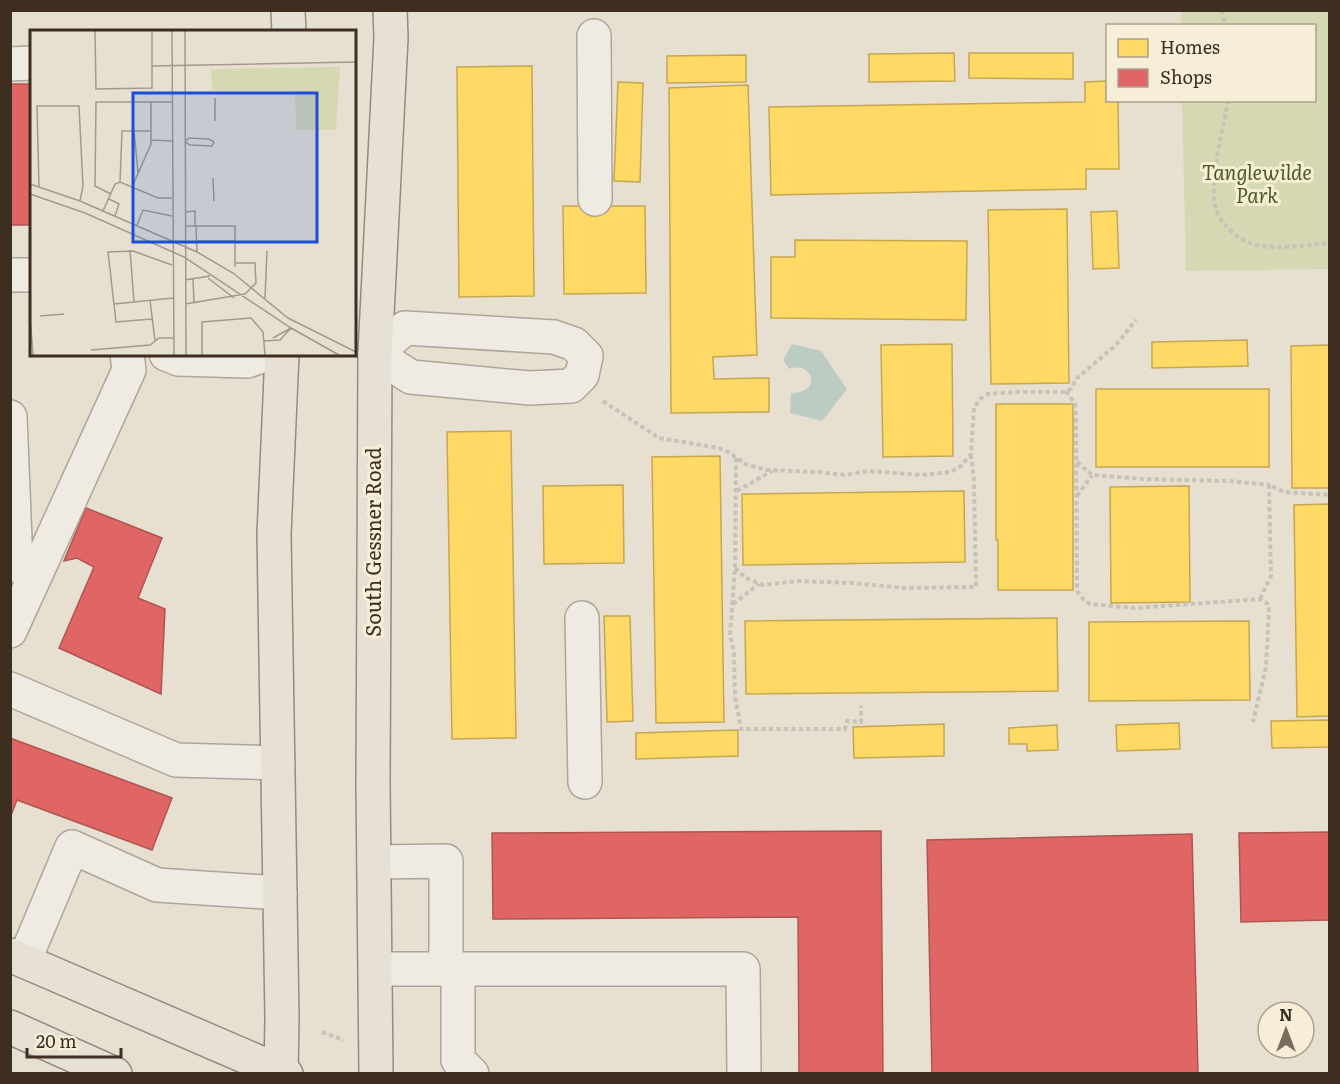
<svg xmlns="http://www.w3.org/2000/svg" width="1340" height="1084" font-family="Literata,serif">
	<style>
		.green { fill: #d6d7b3 }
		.water { fill: #bcccc2 }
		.homes { fill: #ffd966; stroke: #c5a651; stroke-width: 1.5 }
		.shops { fill: #e06666; stroke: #af5551; stroke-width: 1.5 }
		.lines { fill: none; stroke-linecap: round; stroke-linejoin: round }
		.minor-casing { stroke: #ada599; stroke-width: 36 }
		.major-casing { stroke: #928b80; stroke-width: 36 }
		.path { stroke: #c8c2b9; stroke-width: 4; stroke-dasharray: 4.5 3; stroke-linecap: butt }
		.minor { stroke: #efebe3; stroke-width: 33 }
		.major { stroke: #e6e1d4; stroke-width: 33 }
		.labels { text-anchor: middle; stroke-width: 6; stroke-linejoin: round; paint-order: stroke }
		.park-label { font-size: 20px; font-style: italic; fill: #4d5a26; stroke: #f7eed8 }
		.street-label { font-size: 20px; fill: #3d2e20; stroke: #f7eed8 }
		.inset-road { fill: none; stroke: #a3998a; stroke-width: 1.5 }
		.view { fill: #1d4ed8; fill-opacity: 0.15; stroke: #1d4ed8; stroke-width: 3 }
		.inset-edge { fill: none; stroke: #3d2e20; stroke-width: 3 }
	</style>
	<rect width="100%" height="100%" fill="#e7e0d1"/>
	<path class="green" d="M 1181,11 L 1329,11 L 1329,269 L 1186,271 L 1182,101 L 1314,100 L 1314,26 L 1181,25 Z"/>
	<path class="water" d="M 792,344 L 821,351 L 847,389 L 822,421 L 790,413 L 791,393 C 824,393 812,360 789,369 L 783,360 Z"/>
	<path class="homes" d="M 954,53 L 955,81 L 869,82 L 869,54 Z
		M 969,53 L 1073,53 L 1073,79 L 969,78 Z
		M 746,55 L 746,82 L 667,83 L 667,56 Z
		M 532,66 L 534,296 L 459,297 L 457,67 Z
		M 1108,81 L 1108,100 L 1118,100 L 1119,169 L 1086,169 L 1086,189 L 771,195 L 769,107 L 1085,102 L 1085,82 Z
		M 618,82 L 643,83 L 640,182 L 614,181 Z
		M 748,85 L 757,355 L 713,357 L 714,379 L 769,378 L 769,412 L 671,413 L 669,88 Z
		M 563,206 L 645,206 L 646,293 L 564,294 Z
		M 1067,209 L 1069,383 L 991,384 L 988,210 Z
		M 1117,211 L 1119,268 L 1093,269 L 1091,212 Z
		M 795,240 L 967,241 L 966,320 L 771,318 L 771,257 L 795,257 Z
		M 1247,340 L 1248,366 L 1152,368 L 1152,342 Z
		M 952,344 L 953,456 L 883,457 L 881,345 Z
		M 1330,345 L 1330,488 L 1292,488 L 1291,346 Z
		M 1096,389 L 1269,389 L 1269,467 L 1096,467 Z
		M 996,404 L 1073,404 L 1073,590 L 998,590 L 998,540 L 996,540 Z
		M 511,431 L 516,738 L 452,739 L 447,432 Z
		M 720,456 L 724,722 L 656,723 L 652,457 Z
		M 623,485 L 624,563 L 544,564 L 543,486 Z
		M 1189,486 L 1190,602 L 1111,603 L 1110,487 Z
		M 964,491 L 965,562 L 743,565 L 742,494 Z
		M 1330,504 L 1330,716 L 1297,717 L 1294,505 Z
		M 604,616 L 630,616 L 633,721 L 607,722 Z
		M 1057,618 L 1058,691 L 746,694 L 745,621 Z
		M 1249,621 L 1250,700 L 1089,701 L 1089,622 Z
		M 1330,720 L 1330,747 L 1272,748 L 1271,721 Z
		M 1179,723 L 1180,749 L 1117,751 L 1116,725 Z
		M 944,724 L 944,756 L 854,758 L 853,727 Z
		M 1057,725 L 1058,750 L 1027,751 L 1027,744 L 1009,744 L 1009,728 Z
		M 738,730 L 738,756 L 636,759 L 636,733 Z"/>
	<path class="shops" d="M 10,84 L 32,84 L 32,225 L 10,225 Z
		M 86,508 L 162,538 L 138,598 L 165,609 L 161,694 L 59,648 L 94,567 L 77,558 L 64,561 Z
		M 10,738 L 172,798 L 152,850 L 17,800 L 10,818 Z
		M 881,831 L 883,1074 L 799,1074 L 798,917 L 493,919 L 492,833 Z
		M 1330,832 L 1330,920 L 1241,922 L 1239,833 Z
		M 1192,834 L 1198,1074 L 932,1074 L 927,840 Z"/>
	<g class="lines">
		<defs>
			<path id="minor" d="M 594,36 L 595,199
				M 10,64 L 32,63
				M 10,275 L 32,275
				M 405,328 L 554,337 L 574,344 L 586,356 L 582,375 L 571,386 L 529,388 L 411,377 L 375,354 Z
				M 166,354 L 178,359 L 247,361 L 268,354
				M 10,417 L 16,564 L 35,576
				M 582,618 L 585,782
				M 10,631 L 129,370 L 127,354
				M 10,689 L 176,760 L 278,763
				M 374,862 L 446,861 L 446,970
				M 24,961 L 72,847 L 157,885 L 280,893
				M 376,969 L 743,969 L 744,1074
				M 458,970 L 458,1060 L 472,1074"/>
			<path id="major" d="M 288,10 L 289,32
				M 10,955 L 286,1074
				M 10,1027 L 115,1074
				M 281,1074 L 282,1018 L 274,534 L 282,354
				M 376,1074 L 373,784 L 375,354 L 391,38 L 390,10"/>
		</defs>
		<use href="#minor" class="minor-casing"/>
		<use href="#major" class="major-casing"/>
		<path class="path" d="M 1222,10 L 1225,26
			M 1228,100 C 1223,130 1210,177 1215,205 C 1217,222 1240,242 1256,245 C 1280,250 1306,245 1330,243
			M 1066,391 L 1075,404 L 1076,423 L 1077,591 L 1084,600 L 1090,604 L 1135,608 L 1260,599 L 1268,604 L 1269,611 L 1266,667 L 1253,722
			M 603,401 L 659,438 L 719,448 L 730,453 L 745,464 L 766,470 L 817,472 L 844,475 L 868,471 L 922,475 L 951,472 L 961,466 L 971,454 L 974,408 L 980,399 L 988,394 L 1018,392 L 1063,392 L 1071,389 L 1076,379 L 1116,345 L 1136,320
			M 736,458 L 735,568 L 730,635 L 734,652 L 735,697 L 741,729 L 845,729 L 847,721 L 861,722 L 861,706
			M 1077,462 L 1092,475 L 1144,479 L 1230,481 L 1269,485
			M 737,491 L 772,471
			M 1077,496 L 1092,475
			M 735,568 L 746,578 L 763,585 L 799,581 L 853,583 L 903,588 L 976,587 L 974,481 L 971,454
			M 1260,599 L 1271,576 L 1269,485 L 1284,492 L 1330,495
			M 733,604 L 759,584
			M 322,1032 L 344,1040"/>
		<use href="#minor" class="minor"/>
		<use href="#major" class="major"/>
	</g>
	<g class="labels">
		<g class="park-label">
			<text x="1257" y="180">Tanglewilde<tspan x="1257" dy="23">Park</tspan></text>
		</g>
		<g class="street-label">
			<text transform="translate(374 542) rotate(-90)" y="7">South Gessner Road</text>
		</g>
	</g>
	<g transform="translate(30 30)">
		<rect width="326" height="326" fill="#e7e0d1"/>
		<path d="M 310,37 L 306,100 L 266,100 L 265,61 L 182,61 L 181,39 Z" fill="#d6d7b3"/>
		<path class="inset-road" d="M 65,1 L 66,59 L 122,58 L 122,1M 142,1 L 144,325M 155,1 L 156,325M 122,36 L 326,32M 185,68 L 185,91M 104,101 L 108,142M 159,108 L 179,109 L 184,112 L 182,116 L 160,115 L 155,112 ZM 121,110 L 142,111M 121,110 L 142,111M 183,148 L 184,171M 90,152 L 92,101 L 121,101M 0,154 L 50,171 L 167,222 L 203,243 L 258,288 L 326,322M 9,157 L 7,76 L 49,76 L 53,156 L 50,171M 102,157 L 121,114 L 121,72M 0,164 L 55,183 L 154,227 L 261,298 L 309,325M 81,164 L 65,156 L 66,72 L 143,72M 79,169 L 89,174 L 85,186M 73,181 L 85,154 L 90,152 L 128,168 L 142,168M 155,182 L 165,181 L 165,196M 107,195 L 113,180 L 142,186M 155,196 L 205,196 L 205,237M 166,196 L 167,222M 168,211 L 206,211M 100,220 L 104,272 L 143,268M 178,248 L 204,268M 163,249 L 164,273M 155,250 L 180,246M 235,268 L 237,221M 120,270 L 125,311M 84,274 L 104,272M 155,274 L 215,264 L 226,253 L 225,233 L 206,233M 0,286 L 3,325M 10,286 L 34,284M 122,289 L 86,292 L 78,222 L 103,221 L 142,235M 243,308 L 261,298M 234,311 L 250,310 L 261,298M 61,320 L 120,315 L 129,308 L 144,308M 172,325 L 172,292 L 221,288 L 233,302 L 235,325"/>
		<path class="view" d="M 103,63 L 287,63 L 287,212 L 103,212 Z"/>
		<rect width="326" height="326" class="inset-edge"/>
	</g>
	<rect width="1340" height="1084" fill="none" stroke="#3d2e20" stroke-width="24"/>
	<rect x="1106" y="24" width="210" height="78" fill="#f7eed8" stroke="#ada18e" stroke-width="1.5"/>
	<rect x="1118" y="39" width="30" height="18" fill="#ffd966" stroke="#ada18e" stroke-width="1.5"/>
	<text x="1160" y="54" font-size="18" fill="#3d2e20">Homes</text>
	<rect x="1118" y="69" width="30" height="18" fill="#e06666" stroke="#ada18e" stroke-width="1.5"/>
	<text x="1160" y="84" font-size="18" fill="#3d2e20">Shops</text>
	<g transform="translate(1286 1030)"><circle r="28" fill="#f7eed8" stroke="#ada18e" stroke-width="1.5"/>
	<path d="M0-4.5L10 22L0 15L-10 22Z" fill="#786c5e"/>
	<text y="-9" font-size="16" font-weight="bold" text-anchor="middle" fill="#3d2e20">N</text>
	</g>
	<path d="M27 1048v9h94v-9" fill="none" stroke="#3d2e20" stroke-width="3"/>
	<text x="36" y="1048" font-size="18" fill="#3d2e20" stroke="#f7eed8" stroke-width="4.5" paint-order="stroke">20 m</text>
</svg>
